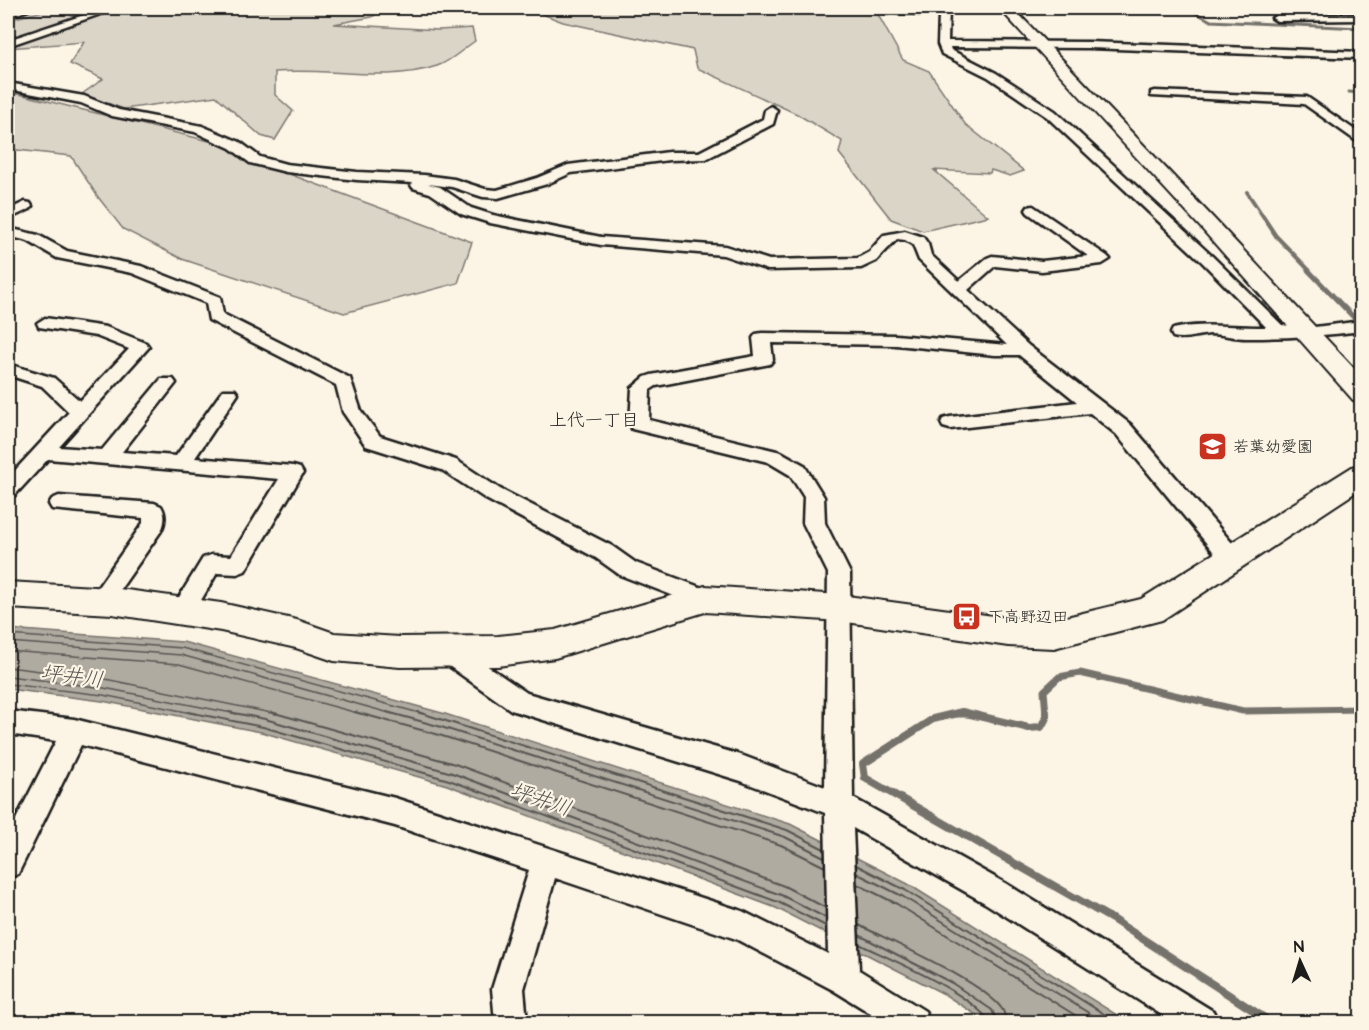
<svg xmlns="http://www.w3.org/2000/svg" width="1369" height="1030" font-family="'Architects Daughter','Klee One',sans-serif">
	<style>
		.green { fill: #dbd5c8; stroke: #7c7872; stroke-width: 1.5 }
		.water { fill: #b0aba1; stroke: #75726c; stroke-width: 1.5 }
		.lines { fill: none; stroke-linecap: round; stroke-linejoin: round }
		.shore-far1 { stroke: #575551; stroke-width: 1.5 }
		.shore { stroke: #575551; stroke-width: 2 }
		.stream-far4 { stroke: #75726c; stroke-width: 3 }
		.stream-far3 { stroke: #75726c; stroke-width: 4 }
		.stream-far2 { stroke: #75726c; stroke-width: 5 }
		.stream-far1 { stroke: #75726c; stroke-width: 7 }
		.stream { stroke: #75726c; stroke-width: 8 }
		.street-casing { stroke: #1c1c1c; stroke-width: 5 }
		.secondary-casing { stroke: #1c1c1c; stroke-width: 4 }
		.street { fill: #fcf5e5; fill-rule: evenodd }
		.secondary { fill: #fcf5e5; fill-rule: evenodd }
		.labels { text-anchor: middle; stroke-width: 4.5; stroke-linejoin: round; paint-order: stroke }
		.poi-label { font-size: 16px; fill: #1c1c1c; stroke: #fcf5e5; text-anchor: start }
		.neighbourhood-label { font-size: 18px; fill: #1c1c1c; stroke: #fcf5e5 }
		.near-water-label { font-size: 21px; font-style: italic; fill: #575551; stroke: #fcf5e5 }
	</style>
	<rect width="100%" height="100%" fill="#fcf5e5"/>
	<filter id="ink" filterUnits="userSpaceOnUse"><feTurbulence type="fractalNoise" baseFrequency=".0167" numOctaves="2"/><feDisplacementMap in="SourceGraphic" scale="12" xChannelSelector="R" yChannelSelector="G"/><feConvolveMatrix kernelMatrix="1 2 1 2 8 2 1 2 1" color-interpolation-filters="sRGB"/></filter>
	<g filter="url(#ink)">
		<path class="green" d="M 54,8 L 385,8 L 372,17 L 334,24 L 439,30 L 472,28 L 475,41 C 463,49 450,62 437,66 C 385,83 328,67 275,72 L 275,95 L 293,111 L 275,140 L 261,136 L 216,96 L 124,109 L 82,94 L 103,79 L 70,64 L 84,42 L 8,48 L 8,20 Z
			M 527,8 L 855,8 L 876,11 L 903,60 L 929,71 L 965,124 L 1024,171 L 1010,176 L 991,170 L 990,173 L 934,170 L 988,216 L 923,231 L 891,219 L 839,153 L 842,141 L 797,114 L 697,68 L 693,50 L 563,22 Z
			M 8,94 L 19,94 L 213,142 L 297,177 L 472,242 L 458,283 L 344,313 L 182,259 L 123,229 L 98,197 L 71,156 L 8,149 Z"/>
		<path class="water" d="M 8,629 L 183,642 L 442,713 L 790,824 L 908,884 L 1128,1022 L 987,1022 L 944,994 L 776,908 L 447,785 L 261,732 L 102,701 L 8,689 Z"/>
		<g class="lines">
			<path class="shore-far1" d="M 8,635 L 182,648 L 423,714
				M 8,642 L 181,655 L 393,714
				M 8,651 L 179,664 L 361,714
				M 8,667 L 105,679 L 276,714
				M 8,676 L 104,688 L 237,714
				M 8,684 L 103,695 L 196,714"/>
			<path class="shore" d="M 188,712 L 263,727 L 449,780 L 778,902 L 826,926
				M 229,712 L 265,719 L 452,773 L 781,895 L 826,918
				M 271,712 L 455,764 L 784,886 L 826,908
				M 355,712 L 436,734 L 781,845 L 825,867
				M 387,712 L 438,726 L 785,837 L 824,857
				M 418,712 L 787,830 L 824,849
				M 856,865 L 905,890 L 1117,1022
				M 856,873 L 902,896 L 1103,1022
				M 857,884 L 897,904 L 1086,1022
				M 859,925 C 892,942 983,982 1002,1009 C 1005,1013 1005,1017 1006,1022
				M 859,935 L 952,983 L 992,1010 L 997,1022
				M 859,944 C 894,961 969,992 990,1022"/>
			<path class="stream-far4" d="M 1187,8 L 1211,21 L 1362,28
				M 1349,92 L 1362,93"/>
			<path class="stream-far3" d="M 1247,192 L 1276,236 L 1310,271"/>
			<path class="stream-far2" d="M 1308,270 L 1362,326"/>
			<path class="stream-far1" d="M 956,714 L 968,714
				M 1046,714 L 1044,691 L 1059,677 L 1080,673 L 1243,711 L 1362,709"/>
			<path class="stream" d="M 962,712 L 933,719 L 863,764 L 865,778 L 1112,919 L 1271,1022
				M 962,712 L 1029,728 L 1041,727 L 1046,718 L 1046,712"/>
			<defs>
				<path id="street" d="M 21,8 L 35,8 L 8,17 L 8,11 Z
					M 105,8 L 118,8 L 8,46 L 8,40 Z
					M 862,8 L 949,8 L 948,41 L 1089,42 L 1362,52 L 1362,58 L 1089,48 L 950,47 L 951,50 L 996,73 L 1055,111 L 1212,256 L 1282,325 L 1307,328 L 1362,321 L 1362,331 C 1323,336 1285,338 1246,338 C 1234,338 1222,334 1210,334 C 1197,335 1185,340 1173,337 L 1171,333 L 1173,329 C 1204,322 1234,328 1266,327 L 1202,262 L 1047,117 L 988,77 L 942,54 L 938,44 L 939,15 L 867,11 Z
					M 1362,14 L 1362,20 L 1277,21 L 1272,18 L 1277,15 Z
					M 8,83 L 84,96 L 119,110 L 202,126 L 240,142 L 260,157 L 286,164 L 357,172 L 424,175 L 454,179 L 485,189 L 497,190 L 537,178 L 568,165 L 669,152 L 699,152 L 763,119 L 765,110 L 771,106 L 777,110 L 773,124 L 706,159 L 669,160 L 571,173 L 547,184 L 498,198 L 483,197 L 452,187 L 428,184 L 440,187 L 471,208 L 493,215 L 601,237 L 725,246 L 769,260 L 858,258 L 869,252 L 884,235 L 905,231 L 923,237 L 928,244 L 931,255 L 959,281 L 987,258 L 992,256 L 1042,261 L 1088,256 L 1028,213 L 1026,210 L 1028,207 L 1033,206 L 1107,256 L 1110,259 L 1102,264 L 1042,271 L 995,266 L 968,290 L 1029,346 L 1130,424 L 1238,550 L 1241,556 L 1238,562 L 1230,564 L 1222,562 L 1116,434 L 1090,413 L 950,429 L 943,427 L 941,423 L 943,419 L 950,417 L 1077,402 L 1019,355 L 995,355 L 896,345 L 771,343 L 773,360 L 770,364 L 656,386 L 650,390 L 649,420 L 781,452 L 804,465 L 824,497 L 825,523 L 850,573 L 853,798 L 1005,883 L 1213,1011 L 1218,1022 L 1173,1022 L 985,903 L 853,828 L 859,970 L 925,1011 L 930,1022 L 885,1022 L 833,990 L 736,939 L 555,878 L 524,989 L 527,1022 L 495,1022 L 492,989 L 529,870 L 395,826 L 81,745 L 18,874 L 8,878 L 8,835 L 56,741 L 8,734 L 8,711 L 74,719 L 395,798 L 742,911 L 828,954 L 825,813 L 741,781 L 511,710 L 439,659 L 436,652 L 439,645 L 448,642 L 457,645 L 527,693 L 741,755 L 825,787 L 828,573 L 803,523 L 804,497 L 790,475 L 768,462 L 632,429 L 630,424 L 632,388 L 645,377 L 651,375 L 755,356 L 753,338 L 756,334 L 762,333 L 896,335 L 1007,345 L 919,260 L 913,245 L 905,240 L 897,239 L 876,261 L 861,268 L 768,270 L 723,255 L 601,245 L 490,223 L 461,214 L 430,193 L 413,188 L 411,185 L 413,183 L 357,180 L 286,172 L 250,163 L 230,148 L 195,132 L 112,116 L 81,103 L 8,89 Z
					M 1155,91 L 1307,97 L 1362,135 L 1362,145 L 1304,104 L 1151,96 L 1151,92 Z
					M 25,202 L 30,203 L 32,206 L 30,209 L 8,219 L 8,210 Z
					M 8,228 L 38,235 L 67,251 L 141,266 L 220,297 L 223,314 L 350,378 L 361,411 L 380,436 L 456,460 L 500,489 L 612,546 L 636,563 L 713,592 L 716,599 L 713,606 L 705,608 L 620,575 L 596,558 L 486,499 L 442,470 L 366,446 L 343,412 L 336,385 L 209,320 L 206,303 L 132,273 L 57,258 L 28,241 L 8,236 Z
					M 45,318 L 106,327 L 146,343 L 149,347 L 59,447 L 102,450 L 161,379 L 173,379 L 176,383 L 122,452 L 176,456 L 223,390 L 235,390 L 238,394 L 195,458 L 293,466 L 300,468 L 303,473 L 245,571 L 237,574 L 217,573 L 190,619 L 182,621 L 174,619 L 170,612 L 203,558 L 211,555 L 231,556 L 279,479 L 48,459 L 15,495 L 8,497 L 8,478 L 69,412 L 42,386 L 8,375 L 8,364 L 54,378 L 80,401 L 129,349 L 96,336 L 39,327 L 37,323 Z
					M 59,496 L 154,503 L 161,506 C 166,514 165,523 161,531 L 108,607 L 100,609 L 92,607 L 89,600 L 143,523 L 143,518 L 52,509 L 49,504 L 52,499 Z"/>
				<path id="secondary" d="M 999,8 L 1013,8 L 1216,221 L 1362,377 L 1362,402 L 1353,400 L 1202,229 Z
					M 1362,464 L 1362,488 L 1162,620 L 1054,648 L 1008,646 L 840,621 L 705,612 L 555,658 L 498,666 L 400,667 L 334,661 L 296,648 L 221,631 L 112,614 L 8,608 L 8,582 L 112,588 L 221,603 L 297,620 L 334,633 L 400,637 L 498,636 L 555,630 L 705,586 L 840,595 L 1008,618 L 1054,620 L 1141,599 L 1352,467 Z"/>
			</defs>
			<use href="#street" class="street-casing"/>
			<use href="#secondary" class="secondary-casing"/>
			<use href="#street" class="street"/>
			<use href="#secondary" class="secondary"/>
		</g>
	</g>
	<defs>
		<symbol id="school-square" viewBox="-11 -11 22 22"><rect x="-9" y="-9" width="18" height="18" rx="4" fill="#c8321e" stroke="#fcf5e5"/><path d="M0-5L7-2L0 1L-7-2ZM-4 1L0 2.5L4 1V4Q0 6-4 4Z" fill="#fff"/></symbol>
		<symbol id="bus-square" viewBox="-11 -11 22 22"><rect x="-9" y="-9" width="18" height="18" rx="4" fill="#c8321e" stroke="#fcf5e5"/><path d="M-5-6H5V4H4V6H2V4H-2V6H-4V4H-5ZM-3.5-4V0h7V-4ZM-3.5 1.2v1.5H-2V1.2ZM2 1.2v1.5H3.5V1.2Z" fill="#fff"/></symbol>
	</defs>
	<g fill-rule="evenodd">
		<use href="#school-square" x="1196" y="430" width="33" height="33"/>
		<use href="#bus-square" x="950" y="600" width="33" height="33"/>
	</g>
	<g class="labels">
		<g class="poi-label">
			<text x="1233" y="452">若葉幼愛園</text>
			<text x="988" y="622">下高野辺田</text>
		</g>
		<g class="neighbourhood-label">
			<text x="594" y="426">上代一丁目</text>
		</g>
		<g class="near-water-label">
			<text transform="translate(72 676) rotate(7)" y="7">坪井川</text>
			<text transform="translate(541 799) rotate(19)" y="7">坪井川</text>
		</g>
	</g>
	<rect width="1369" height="1030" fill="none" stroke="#fcf5e5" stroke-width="30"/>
	<rect x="15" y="15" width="1339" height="1000" fill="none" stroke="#1c1c1c" stroke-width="2" filter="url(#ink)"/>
	<g transform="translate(1300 961) rotate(356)" stroke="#fcf5e5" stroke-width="4.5" paint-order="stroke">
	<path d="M0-4.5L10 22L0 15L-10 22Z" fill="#1c1c1c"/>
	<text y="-9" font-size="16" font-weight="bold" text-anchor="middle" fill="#1c1c1c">N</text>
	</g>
</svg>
